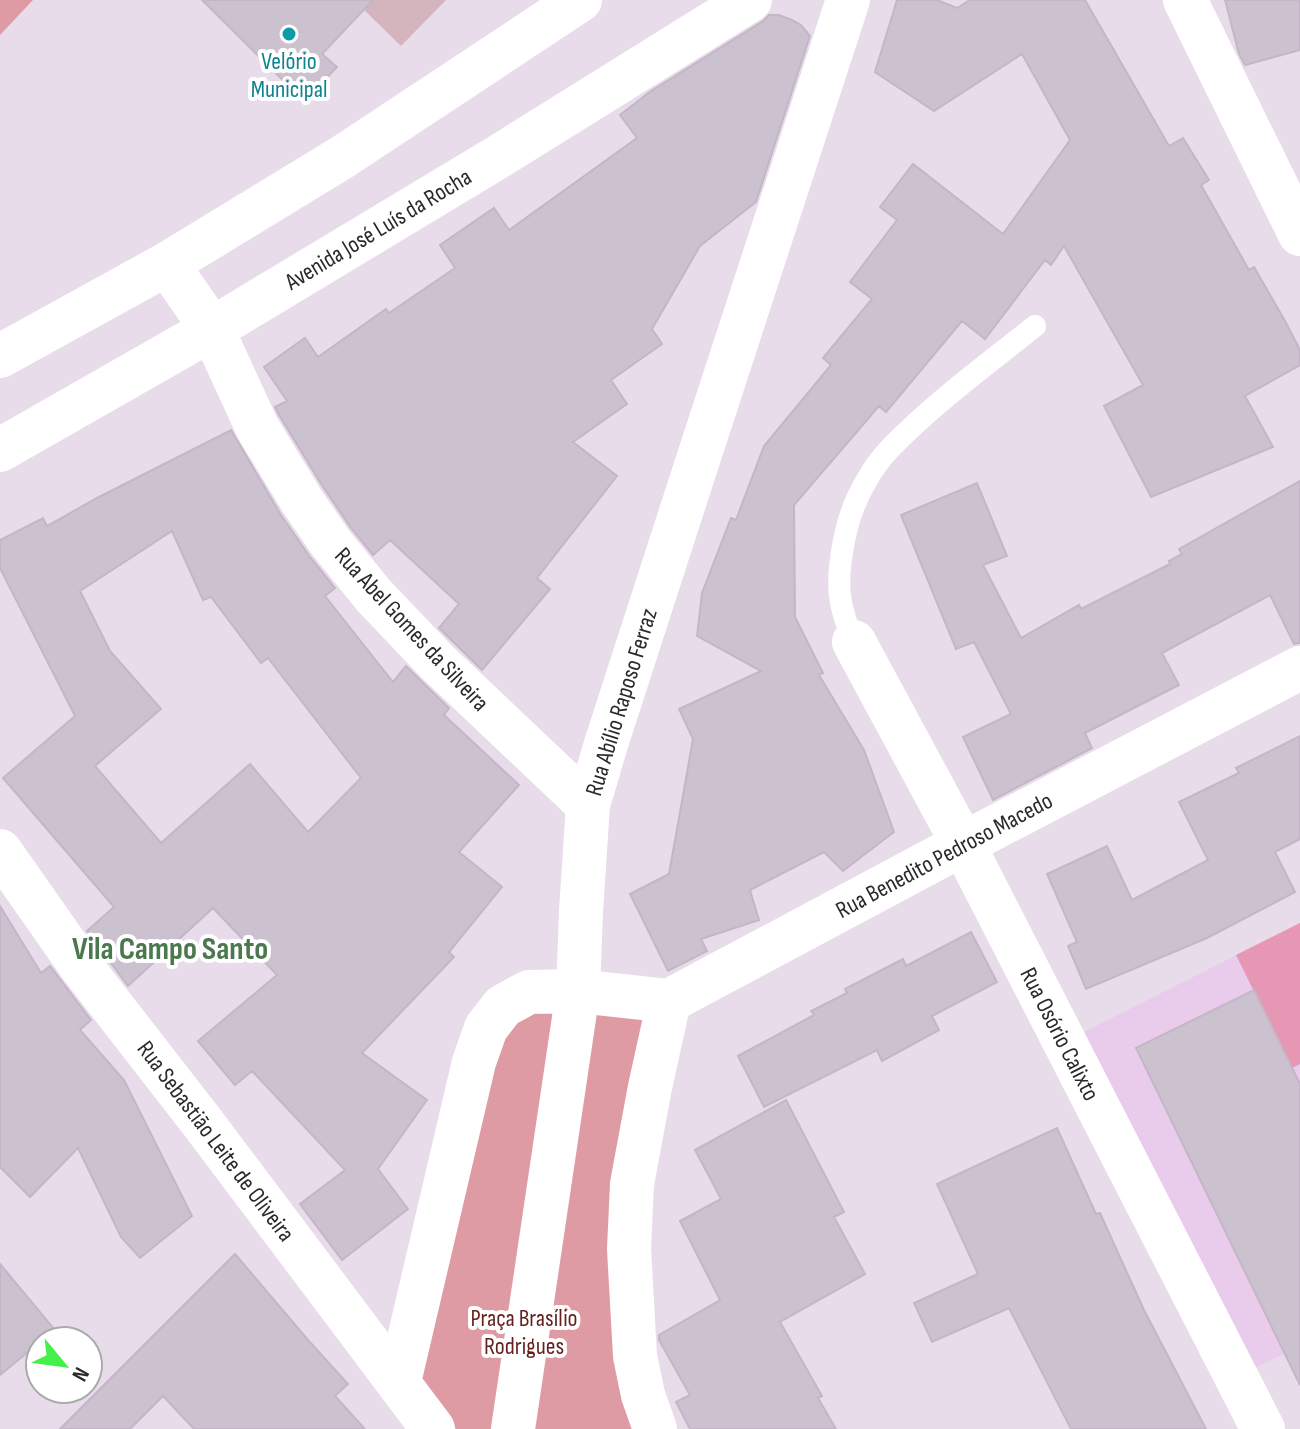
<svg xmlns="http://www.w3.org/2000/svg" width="1300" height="1429" font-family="'Sofia Sans Condensed',sans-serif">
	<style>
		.education { fill: #e9ccec }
		.green { fill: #df9ba3 }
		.cemetery { fill: #d4b4bd }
		.pitch { fill: #e697b3 }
		.building { fill: #ccc1ce; stroke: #c4b6c6; stroke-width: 2; fill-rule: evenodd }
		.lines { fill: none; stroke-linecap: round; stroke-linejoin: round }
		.lane { stroke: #fff; stroke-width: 22 }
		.street { stroke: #fff; stroke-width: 44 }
		.secondary { stroke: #fff; stroke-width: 44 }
		.culture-dot { fill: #0f9aa8; stroke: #fff; stroke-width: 3 }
		.labels { text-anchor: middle; stroke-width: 8; stroke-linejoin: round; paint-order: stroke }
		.culture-label { font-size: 24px; fill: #0d838f; stroke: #fff }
		.street-label { font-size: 24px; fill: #2a2a2a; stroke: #fff }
		.park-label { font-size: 24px; fill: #631f1d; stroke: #fff }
		.district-label { font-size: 32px; font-weight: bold; fill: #4c784e; stroke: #fff }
	</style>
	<rect width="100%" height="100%" fill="#e8dceb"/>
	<path class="education" d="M 1300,923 L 1300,1346 L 1241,1375 L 1072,1038 Z"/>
	<path class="green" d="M 0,0 L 33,0 L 0,35 Z
		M 542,1006 L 654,1011 L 642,1429 L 456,1429 L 417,1379 L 502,1028 Z"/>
	<path class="cemetery" d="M 354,0 L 446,0 L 401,46 Z"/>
	<path class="pitch" d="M 1300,923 L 1300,1064 L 1292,1068 L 1236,955 Z"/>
	<path class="building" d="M 202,0 L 373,0 L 322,54 L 337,67 L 304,101 Z
		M 897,0 L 937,0 L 957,8 L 970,0 L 1085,0 L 1169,146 L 1183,138 L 1209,180 L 1201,185 L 1249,270 L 1254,267 L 1285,321 L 1300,350 L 1300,365 L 1245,396 L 1273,447 L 1151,497 L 1104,406 L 1143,385 L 1064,246 L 1051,265 L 1045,260 L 985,339 L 962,321 L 886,412 L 879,406 L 794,505 L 795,617 L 823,673 L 819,675 L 864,750 L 894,832 L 843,871 L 824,852 L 750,890 L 759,920 L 701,939 L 707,951 L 668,971 L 630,894 L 669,874 L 693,739 L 679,709 L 761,671 L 697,636 L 702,593 L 731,518 L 736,520 L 764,446 L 831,365 L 823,358 L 872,299 L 850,282 L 897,220 L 880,207 L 913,164 L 1003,234 L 1070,140 L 1022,54 L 934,111 L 875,72 Z
		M 1225,0 L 1300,0 L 1300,50 L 1245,65 L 1239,54 Z
		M 769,15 L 779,15 L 792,20 L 801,25 L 810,36 L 756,202 L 700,246 L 652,329 L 662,344 L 611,380 L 627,404 L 573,442 L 617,476 L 537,578 L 550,589 L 482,670 L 439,628 L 459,604 L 390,540 L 373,555 L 351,528 L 323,487 L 279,415 L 275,407 L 287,401 L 264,367 L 305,338 L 318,357 L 386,309 L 389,313 L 455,268 L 440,245 L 494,208 L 509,230 L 637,138 L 620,115 L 651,91 L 763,21 Z
		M 231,430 L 281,515 L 310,557 L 335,588 L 325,596 L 393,682 L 406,666 L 449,708 L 444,715 L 519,785 L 459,852 L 502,887 L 449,952 L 454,957 L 362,1053 L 427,1100 L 378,1169 L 408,1209 L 342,1260 L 300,1204 L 345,1170 L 252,1071 L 235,1085 L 198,1041 L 277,975 L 213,908 L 128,986 L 87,931 L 114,907 L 3,778 L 75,716 L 0,568 L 0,540 L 43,518 L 47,526 L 97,498 ZM 172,531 L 203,600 L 211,597 L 261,663 L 268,658 L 361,778 L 308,832 L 250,764 L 161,843 L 95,766 L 161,709 L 110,651 L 80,591 Z
		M 1300,481 L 1300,643 L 1294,644 L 1270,595 L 1162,653 L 1179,685 L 1085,733 L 1092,748 L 993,800 L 963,737 L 1011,714 L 974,642 L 956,649 L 901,515 L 977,483 L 1007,556 L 983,565 L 1021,638 L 1079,605 L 1081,609 L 1170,564 L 1169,561 L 1182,554 L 1179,549 Z
		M 1300,736 L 1300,839 L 1275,852 L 1295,892 L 1207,938 L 1086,989 L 1068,946 L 1077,942 L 1047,874 L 1107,846 L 1132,900 L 1208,860 L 1179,802 L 1239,773 L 1236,768 Z
		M 0,906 L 41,973 L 50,966 L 91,1020 L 80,1030 L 124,1080 L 192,1216 L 140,1258 L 121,1237 L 78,1148 L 30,1197 L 0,1167 Z
		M 971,932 L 997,982 L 932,1016 L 939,1030 L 882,1061 L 877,1050 L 764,1107 L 738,1056 L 814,1015 L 811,1011 L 847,993 L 845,989 L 903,959 L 906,966 Z
		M 1254,990 L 1300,1084 L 1300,1385 L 1136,1048 Z
		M 786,1100 L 844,1212 L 834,1217 L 865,1274 L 780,1322 L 822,1396 L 818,1398 L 836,1429 L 690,1429 L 676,1402 L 690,1395 L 659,1340 L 659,1335 L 720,1300 L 680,1221 L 721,1199 L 695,1150 Z
		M 1057,1128 L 1096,1214 L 1100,1213 L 1144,1310 L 1206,1429 L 1071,1429 L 1009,1308 L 932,1342 L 914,1303 L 978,1274 L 937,1184 Z
		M 235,1254 L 308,1340 L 348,1384 L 335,1396 L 365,1429 L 194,1429 L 163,1396 L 130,1429 L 60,1429 Z
		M 0,1264 L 55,1330 L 0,1375 Z"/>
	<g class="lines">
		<path class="lane" d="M 854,642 C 838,606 836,584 843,546 C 847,522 855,499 868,478 C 879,458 896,442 912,427 C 951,390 994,359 1035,326"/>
		<path class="street" d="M 1185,0 L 1300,234
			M 167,264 L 212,329 L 257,427 L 302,501 L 331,543 L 374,596 L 437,662 L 588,805
			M 854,642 L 963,844 L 1263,1429
			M 0,851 L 80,965 L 202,1122 L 433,1429
			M 399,1382 L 474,1062 L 486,1028 L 503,1006 L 529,992 L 578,991 L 669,1001 L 963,844 L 1300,668
			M 513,1429 L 578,991 L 581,911 L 588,805 L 606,744 L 695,469 L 848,0
			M 655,1429 L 643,1395 L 635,1356 L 629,1249 L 632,1184 L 650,1087 L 669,1001"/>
		<path class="secondary" d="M 0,356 L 167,264 L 341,158 L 580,0
			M 0,450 L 212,329 L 498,157 L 750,0"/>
	</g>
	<circle class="culture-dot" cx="289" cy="34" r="8"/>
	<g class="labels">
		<g class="culture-label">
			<text x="289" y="69">Velório<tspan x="289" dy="28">Municipal</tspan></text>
		</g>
		<g class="street-label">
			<text transform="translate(378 229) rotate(-31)" y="8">Avenida José Luís da Rocha</text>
			<text transform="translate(412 629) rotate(47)" y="8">Rua Abel Gomes da Silveira</text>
			<text transform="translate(621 702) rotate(-73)" y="8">Rua Abílio Raposo Ferraz</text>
			<text transform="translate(944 855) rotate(-28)" y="8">Rua Benedito Pedroso Macedo</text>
			<text transform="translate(1060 1034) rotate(63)" y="8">Rua Osório Calixto</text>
			<text transform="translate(216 1141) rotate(53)" y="8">Rua Sebastião Leite de Oliveira</text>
		</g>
		<g class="park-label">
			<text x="524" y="1326">Praça Brasílio<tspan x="524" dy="28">Rodrigues</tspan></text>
		</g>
		<g class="district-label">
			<text x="170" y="959">Vila Campo Santo</text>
		</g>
	</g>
	<g transform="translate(64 1365) rotate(119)"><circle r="38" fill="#ffffff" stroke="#aaaaaa" stroke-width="2"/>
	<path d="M0-6L14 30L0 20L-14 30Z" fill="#44f14b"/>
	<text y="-12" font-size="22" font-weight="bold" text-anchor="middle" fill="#2a2a2a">N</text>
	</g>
</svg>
